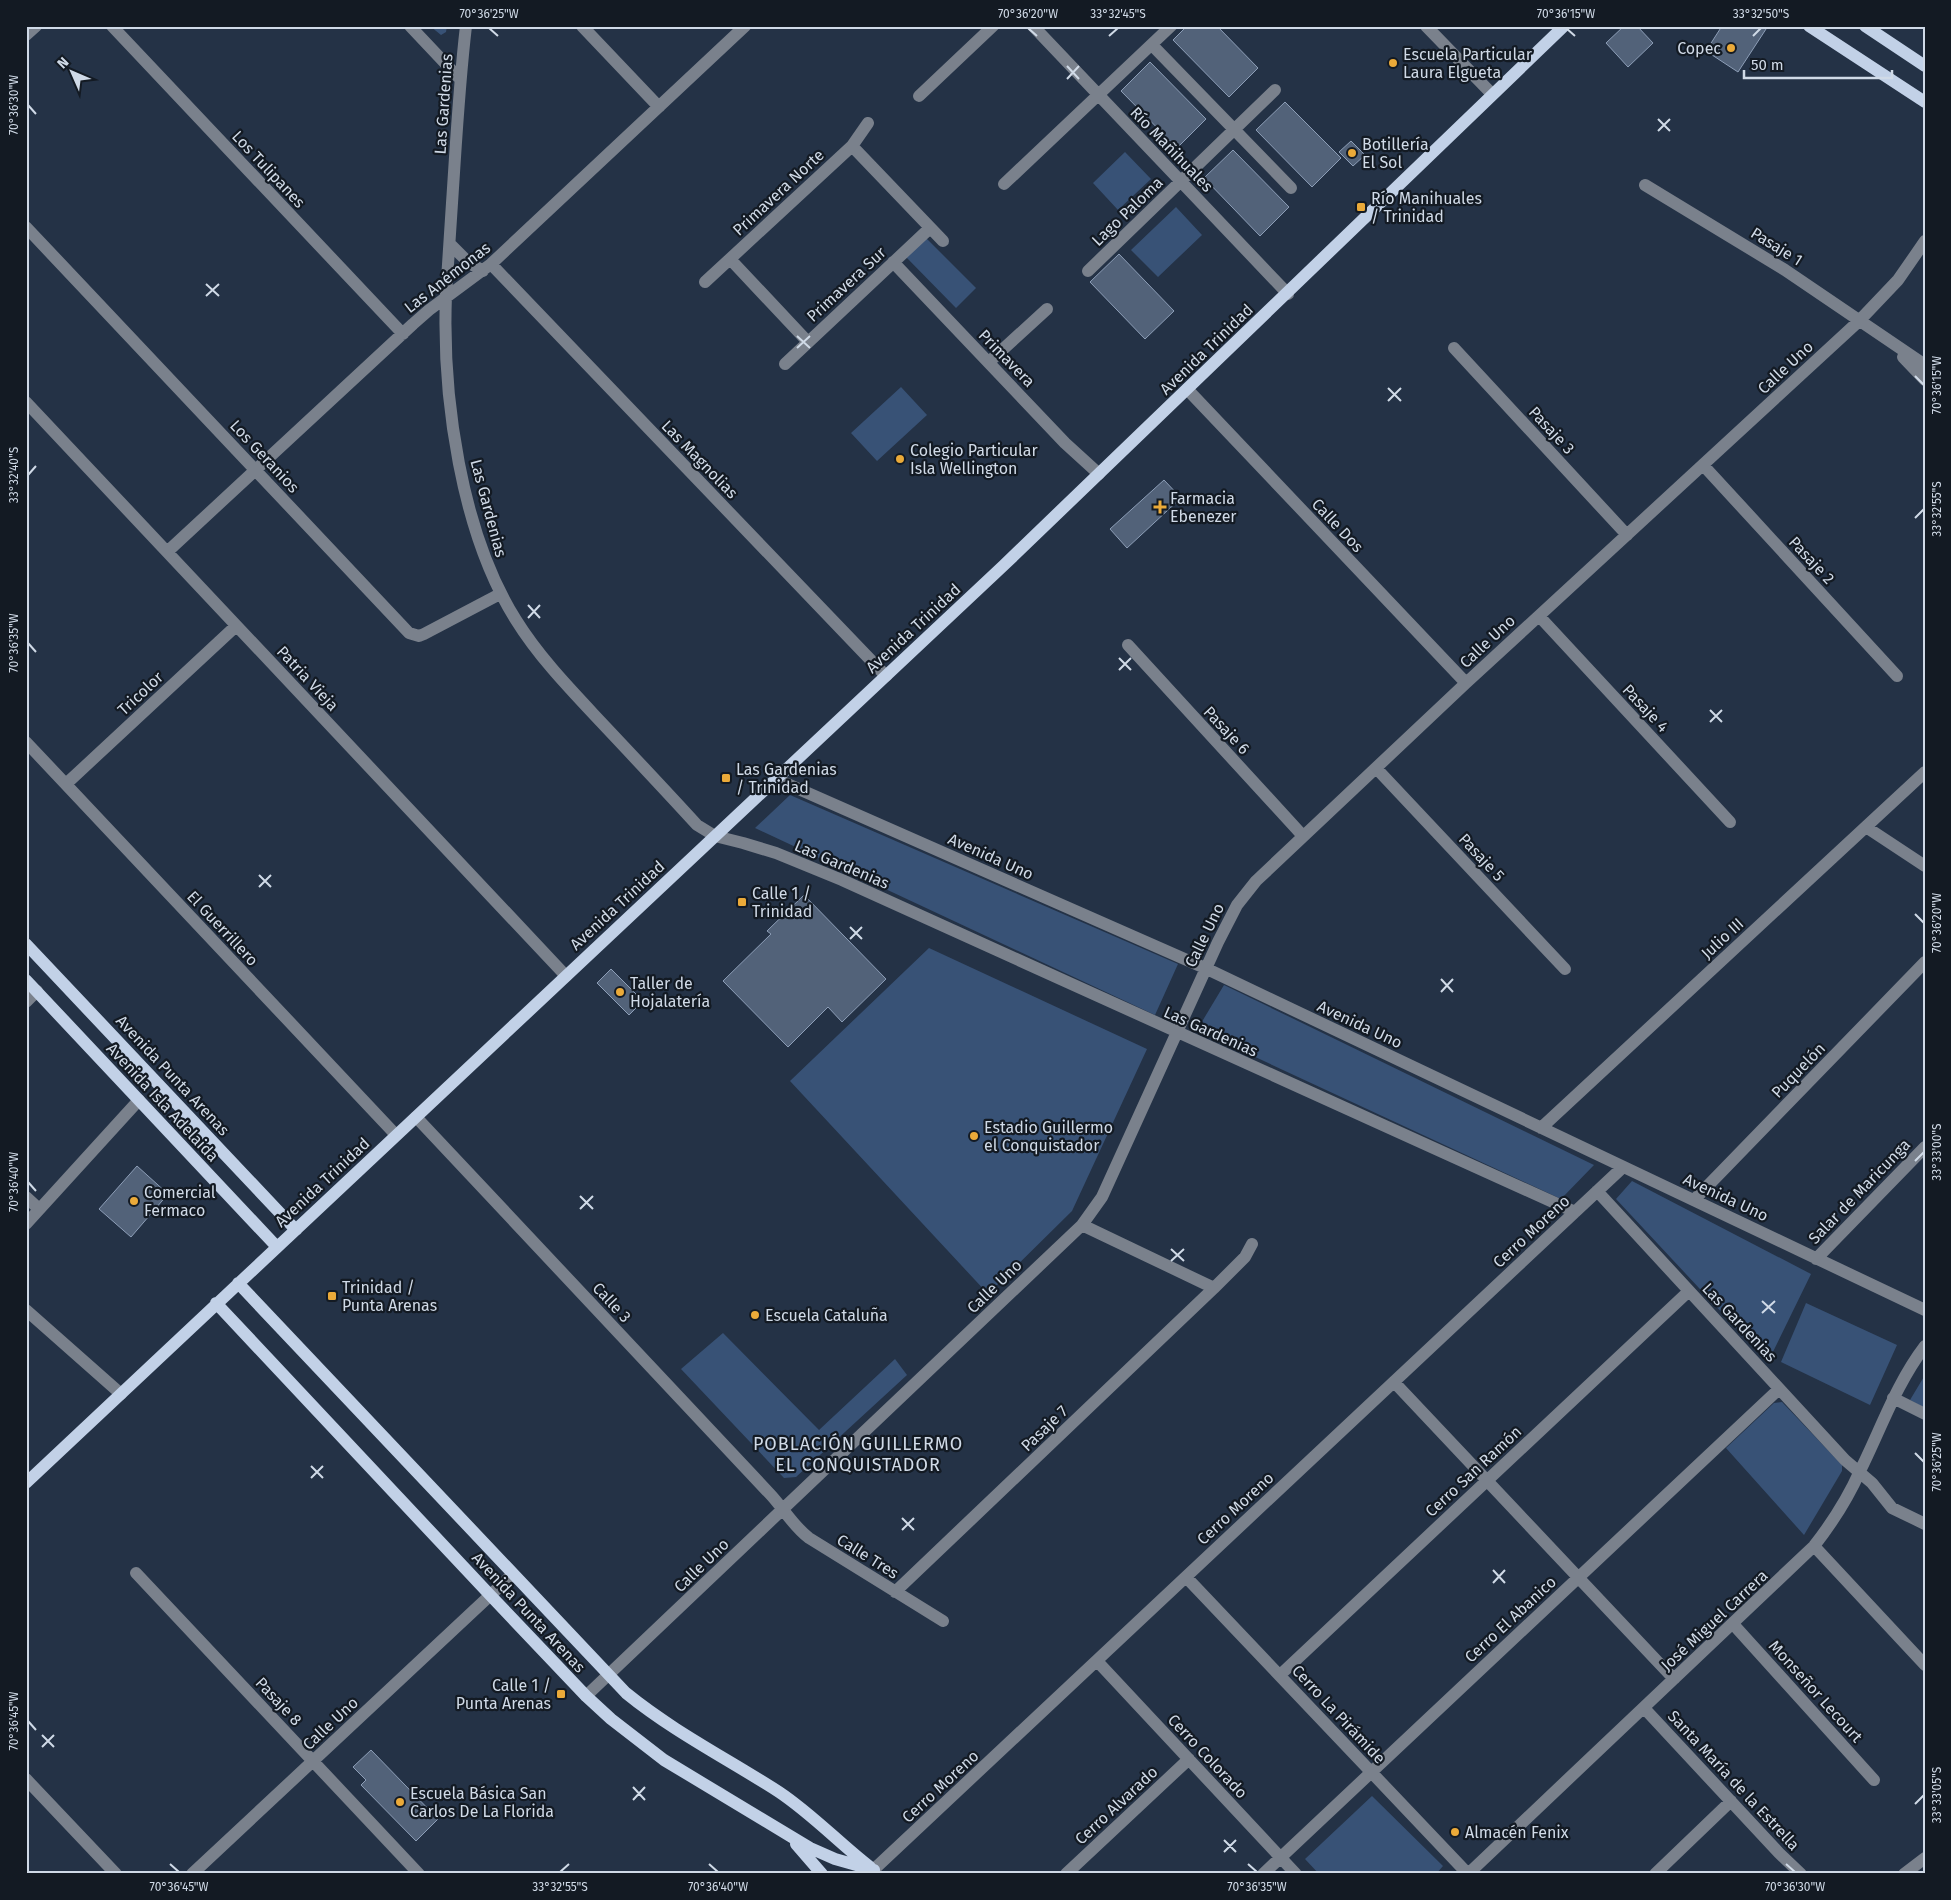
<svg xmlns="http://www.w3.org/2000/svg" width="1951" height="1900" font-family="'Fira Sans',sans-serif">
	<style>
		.green { fill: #385276 }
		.building { fill: #526279; stroke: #8d9eb7 }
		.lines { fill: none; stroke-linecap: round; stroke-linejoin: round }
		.minor { stroke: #7a818c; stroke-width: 12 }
		.major { stroke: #c2d1e7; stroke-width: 12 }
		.ticks { fill: none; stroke: #d0dae7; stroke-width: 2 }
		.poi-dot { fill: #ebaa39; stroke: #131a23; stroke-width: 2 }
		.labels { text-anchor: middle; stroke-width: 4.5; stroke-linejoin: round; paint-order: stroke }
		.poi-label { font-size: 16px; fill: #d0dae7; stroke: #131a23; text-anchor: start }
		.street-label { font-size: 16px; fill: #d0dae7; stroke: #131a23 }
		.neighbourhood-label { font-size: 18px; letter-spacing: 1px; fill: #d0dae7; stroke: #131a23 }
		.neatline { fill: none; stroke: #d0dae7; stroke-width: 2 }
		.ticks-label { font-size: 12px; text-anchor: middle; fill: #d0dae7 }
	</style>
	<rect width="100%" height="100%" fill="#243246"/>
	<path class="green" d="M 430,26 L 447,26 L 446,32 L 441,35 Z
		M 1125,152 L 1151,179 L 1118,210 L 1093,183 Z
		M 1176,207 L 1202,235 L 1158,277 L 1131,250 Z
		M 925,237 L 976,288 L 956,308 L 906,257 Z
		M 901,387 L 927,415 L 877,461 L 851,433 Z
		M 790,795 L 1178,964 L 1155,1015 L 755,828 Z
		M 929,948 L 1147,1049 L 1072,1211 L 988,1294 L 790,1081 Z
		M 1224,985 L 1594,1165 L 1561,1199 L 1197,1030 Z
		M 1632,1181 L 1811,1274 L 1768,1362 L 1616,1199 Z
		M 1806,1303 L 1897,1345 L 1870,1405 L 1781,1362 Z
		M 723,1333 L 819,1430 L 895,1359 L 907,1375 L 796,1477 L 784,1478 L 681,1369 Z
		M 1925,1375 L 1925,1408 L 1910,1400 Z
		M 1782,1402 L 1842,1465 L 1842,1471 L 1804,1535 L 1726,1448 L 1774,1403 Z
		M 1372,1796 L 1443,1866 L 1436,1874 L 1319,1874 L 1305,1859 Z"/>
	<path class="building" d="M 1187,26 L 1217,26 L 1258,68 L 1229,97 L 1173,40 Z
		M 1624,26 L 1637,26 L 1653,43 L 1628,67 L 1606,43 Z
		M 1722,26 L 1768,26 L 1738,72 L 1706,51 Z
		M 1150,62 L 1206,119 L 1177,148 L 1121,91 Z
		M 1285,102 L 1341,158 L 1312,187 L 1256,130 Z
		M 1351,141 L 1365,155 L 1353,166 L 1339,152 Z
		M 1233,150 L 1289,207 L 1260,236 L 1204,178 Z
		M 1119,254 L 1174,311 L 1145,339 L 1090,282 Z
		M 1164,480 L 1181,498 L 1127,548 L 1110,529 Z
		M 804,895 L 886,979 L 842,1022 L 828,1007 L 788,1047 L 723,981 L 771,934 L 767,931 Z
		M 611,969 L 643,1001 L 629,1015 L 597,983 Z
		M 137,1166 L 168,1194 L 131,1237 L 99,1209 Z
		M 371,1750 L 438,1819 L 416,1841 L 361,1785 L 366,1780 L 353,1767 Z"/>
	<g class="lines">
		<path class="minor" d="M 112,26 L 403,334
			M 410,26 L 460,79
			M 466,26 C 459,85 456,144 452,203 C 450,233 448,264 446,295 C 442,397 461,533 516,620 C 539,657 570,689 600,721 C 633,756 665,790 697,825 L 715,836 L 743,843 L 776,853 L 842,880 L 1575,1212
			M 582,26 L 659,107
			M 1033,26 L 1288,294
			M 1426,26 L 1492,94
			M 26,35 L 36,26
			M 1152,45 L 1291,188
			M 919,96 L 993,26
			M 852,146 L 943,241
			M 1004,184 L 1171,26
			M 1645,185 L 1785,270 L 1925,365
			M 26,227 L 409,633 L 419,636 L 424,634 L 500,594
			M 450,244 L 468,262 L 483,271
			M 730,259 L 808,342
			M 893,262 L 1065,443 L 1099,474
			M 491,264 L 886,676
			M 1088,271 L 1275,90
			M 705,282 L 852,146 L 868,123
			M 1454,348 L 1627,535
			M 1903,357 L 1925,380
			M 989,362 L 1047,309
			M 785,364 L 930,228
			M 1187,389 L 1466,683
			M 26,402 L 566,976
			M 1703,465 L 1897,676
			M 167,552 L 413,324 L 429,310 L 491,264 L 745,26
			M 1539,616 L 1730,822
			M 1128,645 L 1303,836
			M 26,742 L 396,1135
			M 1376,768 L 1565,969
			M 776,779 L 1205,968 L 1925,1310
			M 66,784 L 236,626
			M 1866,827 L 1925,866
			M 26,1002 L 37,991
			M 416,1117 L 770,1494 C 784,1509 793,1526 809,1538 L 943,1621
			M 1541,1128 L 1925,772
			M 1597,1191 L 1845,1460 L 1872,1483 L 1892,1508 L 1925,1524
			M 26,1197 L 39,1209
			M 1694,1200 L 1925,962
			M 26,1224 L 139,1100
			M 1082,1225 L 1214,1288
			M 1816,1259 L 1925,1147
			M 26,1310 L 121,1394
			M 1394,1382 L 1674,1679
			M 1893,1398 L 1925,1414
			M 1814,1546 L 1925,1665
			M 136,1573 L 419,1874
			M 1186,1577 L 1468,1874
			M 895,1592 L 1214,1288 L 1245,1257 L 1252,1244
			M 1733,1624 L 1874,1780
			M 1097,1661 L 1296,1874
			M 1280,1675 L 1689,1291
			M 586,1696 L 1082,1225 L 1102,1197 L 1218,942 L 1237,905 L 1256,881 L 1466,683 L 1859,321 L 1898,280 L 1925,241
			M 1644,1708 L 1779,1853 L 1801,1874
			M 26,1779 L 116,1874
			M 192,1874 L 512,1575
			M 869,1874 L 1623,1167
			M 1066,1874 L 1189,1759
			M 1263,1874 L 1779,1389
			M 1468,1874 L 1814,1546 C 1832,1523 1848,1498 1860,1471 C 1881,1429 1896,1384 1925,1346
			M 1655,1874 L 1731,1801
			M 1904,1874 L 1925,1858"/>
		<path class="major" d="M 1809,26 L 1925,102
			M 1865,26 L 1925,66
			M 26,944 L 296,1230
			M 26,980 L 277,1247
			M 238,1283 L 626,1693 C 674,1732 728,1759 779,1792 C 812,1814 839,1843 870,1867
			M 216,1303 L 490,1595 L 586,1696 L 611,1719 L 664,1760 L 810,1848 L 835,1859 L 874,1870
			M 26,1483 L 1003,566 L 1564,26
			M 796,1844 L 822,1874"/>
	</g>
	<path class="ticks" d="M 489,28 L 498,36M 1028,28 L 1037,36M 1566,28 L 1575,36M 1109,36 L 1118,28M 1753,36 L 1761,28M 1067,66 L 1079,79M 1067,79 L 1079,66M 28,105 L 36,114M 1658,119 L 1670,131M 1658,131 L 1670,119M 206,284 L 219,296M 206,296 L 219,284M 797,336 L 810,348M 797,348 L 810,336M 1915,376 L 1924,385M 1388,388 L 1401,401M 1388,401 L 1401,388M 28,475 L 36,466M 1915,518 L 1924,509M 528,605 L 540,618M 528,618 L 540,605M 28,643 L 36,652M 1119,658 L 1131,670M 1119,670 L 1131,658M 1710,710 L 1722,722M 1710,722 L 1722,710M 259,875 L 271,887M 259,887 L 271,875M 1915,914 L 1924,923M 850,927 L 862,939M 850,939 L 862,927M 1441,979 L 1453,992M 1441,992 L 1453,979M 1915,1161 L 1924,1152M 28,1182 L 36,1191M 580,1196 L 593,1209M 580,1209 L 593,1196M 1171,1249 L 1184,1261M 1171,1261 L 1184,1249M 1762,1301 L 1775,1313M 1762,1313 L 1775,1301M 1915,1453 L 1924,1462M 311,1466 L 323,1478M 311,1478 L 323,1466M 902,1518 L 914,1530M 902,1530 L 914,1518M 1493,1570 L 1505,1583M 1493,1583 L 1505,1570M 28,1721 L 36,1730M 42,1735 L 54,1747M 42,1747 L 54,1735M 633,1787 L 645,1800M 633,1800 L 645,1787M 1915,1804 L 1924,1795M 1224,1840 L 1236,1852M 1224,1852 L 1236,1840M 170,1864 L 179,1872M 709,1864 L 718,1872M 1248,1864 L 1257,1872M 1786,1864 L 1795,1872M 560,1872 L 569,1864"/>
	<g class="poi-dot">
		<circle cx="1731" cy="48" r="5"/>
		<circle cx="1393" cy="63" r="5"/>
		<circle cx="1352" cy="153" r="5"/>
		<rect x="1356" y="202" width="10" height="10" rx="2.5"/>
		<circle cx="900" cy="459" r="5"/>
		<path d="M1157.5 499.5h5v5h5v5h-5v5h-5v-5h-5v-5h5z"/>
		<rect x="721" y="773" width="10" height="10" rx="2.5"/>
		<rect x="737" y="897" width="10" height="10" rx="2.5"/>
		<circle cx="620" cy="992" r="5"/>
		<circle cx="974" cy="1136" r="5"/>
		<circle cx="134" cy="1201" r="5"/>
		<rect x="327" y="1291" width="10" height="10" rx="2.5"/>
		<circle cx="755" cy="1315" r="5"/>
		<rect x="556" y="1689" width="10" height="10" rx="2.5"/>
		<circle cx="400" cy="1802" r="5"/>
		<circle cx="1455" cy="1832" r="5"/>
	</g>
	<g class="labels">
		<g class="poi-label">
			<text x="1721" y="54" text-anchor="end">Copec</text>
			<text x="1403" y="60">Escuela Particular<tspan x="1403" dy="18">Laura Elgueta</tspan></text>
			<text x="1362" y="150">Botillería<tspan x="1362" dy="18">El Sol</tspan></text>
			<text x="1371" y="204">Río Manihuales<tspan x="1371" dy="18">/ Trinidad</tspan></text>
			<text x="910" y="456">Colegio Particular<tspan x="910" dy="18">Isla Wellington</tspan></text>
			<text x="1170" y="504">Farmacia<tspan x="1170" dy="18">Ebenezer</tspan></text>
			<text x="736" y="775">Las Gardenias<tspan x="736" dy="18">/ Trinidad</tspan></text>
			<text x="752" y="899">Calle 1 /<tspan x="752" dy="18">Trinidad</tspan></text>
			<text x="630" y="989">Taller de<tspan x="630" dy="18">Hojalatería</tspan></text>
			<text x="984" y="1133">Estadio Guillermo<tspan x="984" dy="18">el Conquistador</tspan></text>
			<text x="144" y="1198">Comercial<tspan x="144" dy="18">Fermaco</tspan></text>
			<text x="342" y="1293">Trinidad /<tspan x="342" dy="18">Punta Arenas</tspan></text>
			<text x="765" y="1321">Escuela Cataluña</text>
			<text x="551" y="1691" text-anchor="end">Calle 1 /<tspan x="551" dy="18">Punta Arenas</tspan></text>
			<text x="410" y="1799">Escuela Básica San<tspan x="410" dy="18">Carlos De La Florida</tspan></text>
			<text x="1465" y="1838">Almacén Fenix</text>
		</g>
		<g class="street-label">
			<text transform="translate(443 104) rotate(-86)" y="6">Las Gardenias</text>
			<text transform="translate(1172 149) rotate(46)" y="6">Río Mañihuales</text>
			<text transform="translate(269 169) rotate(47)" y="6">Los Tulipanes</text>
			<text transform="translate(778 192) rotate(-43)" y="6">Primavera Norte</text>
			<text transform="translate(1127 211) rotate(-44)" y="6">Lago Paloma</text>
			<text transform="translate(1777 246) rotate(32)" y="6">Pasaje 1</text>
			<text transform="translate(447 277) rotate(-38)" y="6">Las Anémonas</text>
			<text transform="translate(846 284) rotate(-43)" y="6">Primavera Sur</text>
			<text transform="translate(1206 349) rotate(-44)" y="6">Avenida Trinidad</text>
			<text transform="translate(1007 358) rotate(46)" y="6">Primavera</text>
			<text transform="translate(1785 367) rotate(-43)" y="6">Calle Uno</text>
			<text transform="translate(1552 430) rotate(47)" y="6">Pasaje 3</text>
			<text transform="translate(265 456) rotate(47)" y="6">Los Geranios</text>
			<text transform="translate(700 459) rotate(46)" y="6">Las Magnolias</text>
			<text transform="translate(489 508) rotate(75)" y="6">Las Gardenias</text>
			<text transform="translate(1338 525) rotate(47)" y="6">Calle Dos</text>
			<text transform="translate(1812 560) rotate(47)" y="6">Pasaje 2</text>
			<text transform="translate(913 628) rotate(-43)" y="6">Avenida Trinidad</text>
			<text transform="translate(1487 641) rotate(-43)" y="6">Calle Uno</text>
			<text transform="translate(308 678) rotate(47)" y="6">Patria Vieja</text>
			<text transform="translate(140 693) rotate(-43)" y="6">Tricolor</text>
			<text transform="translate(1646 708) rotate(47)" y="6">Pasaje 4</text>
			<text transform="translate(1227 730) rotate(47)" y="6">Pasaje 6</text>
			<text transform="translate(991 856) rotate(24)" y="6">Avenida Uno</text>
			<text transform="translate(1482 857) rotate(47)" y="6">Pasaje 5</text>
			<text transform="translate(842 864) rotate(23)" y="6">Las Gardenias</text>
			<text transform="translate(617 905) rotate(-43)" y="6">Avenida Trinidad</text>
			<text transform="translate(223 928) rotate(47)" y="6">El Guerrillero</text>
			<text transform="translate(1204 935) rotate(-64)" y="6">Calle Uno</text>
			<text transform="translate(1722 938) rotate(-43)" y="6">Julio III</text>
			<text transform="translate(1360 1024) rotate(25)" y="6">Avenida Uno</text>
			<text transform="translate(1211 1031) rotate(24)" y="6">Las Gardenias</text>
			<text transform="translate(1798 1070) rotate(-46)" y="6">Puquelón</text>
			<text transform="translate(173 1075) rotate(47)" y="6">Avenida Punta Arenas</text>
			<text transform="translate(163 1102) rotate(47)" y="6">Avenida Isla Adelaida</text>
			<text transform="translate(322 1182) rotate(-43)" y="6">Avenida Trinidad</text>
			<text transform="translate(1859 1191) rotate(-46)" y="6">Salar de Maricunga</text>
			<text transform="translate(1726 1197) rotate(25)" y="6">Avenida Uno</text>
			<text transform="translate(1531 1231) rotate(-43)" y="6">Cerro Moreno</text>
			<text transform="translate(994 1286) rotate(-44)" y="6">Calle Uno</text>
			<text transform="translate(612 1302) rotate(47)" y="6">Calle 3</text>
			<text transform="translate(1740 1322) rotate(47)" y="6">Las Gardenias</text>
			<text transform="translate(1044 1428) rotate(-44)" y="6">Pasaje 7</text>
			<text transform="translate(1473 1471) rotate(-43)" y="6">Cerro San Ramón</text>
			<text transform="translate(1235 1508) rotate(-43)" y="6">Cerro Moreno</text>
			<text transform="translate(868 1556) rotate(32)" y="6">Calle Tres</text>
			<text transform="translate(701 1565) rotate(-44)" y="6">Calle Uno</text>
			<text transform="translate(529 1612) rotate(47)" y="6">Avenida Punta Arenas</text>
			<text transform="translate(1510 1619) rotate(-43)" y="6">Cerro El Abanico</text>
			<text transform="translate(1714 1620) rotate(-43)" y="6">José Miguel Carrera</text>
			<text transform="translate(1816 1691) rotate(48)" y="6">Monseñor Lecourt</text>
			<text transform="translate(279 1701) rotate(47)" y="6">Pasaje 8</text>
			<text transform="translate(1339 1714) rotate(47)" y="6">Cerro La Pirámide</text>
			<text transform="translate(330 1723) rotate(-43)" y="6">Calle Uno</text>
			<text transform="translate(1208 1756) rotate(47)" y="6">Cerro Colorado</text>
			<text transform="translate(1734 1780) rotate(47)" y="6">Santa María de la Estrella</text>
			<text transform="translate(940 1786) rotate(-43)" y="6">Cerro Moreno</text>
			<text transform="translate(1116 1805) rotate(-43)" y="6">Cerro Alvarado</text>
		</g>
		<g class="neighbourhood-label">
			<text x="858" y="1450">POBLACIÓN GUILLERMO<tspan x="858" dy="21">EL CONQUISTADOR</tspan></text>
		</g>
	</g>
	<rect width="1951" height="1900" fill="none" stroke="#131a23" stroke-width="55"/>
	<g transform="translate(72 72) rotate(315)" stroke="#131a23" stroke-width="4" paint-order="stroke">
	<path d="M0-4L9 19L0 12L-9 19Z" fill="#d0dae7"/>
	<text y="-8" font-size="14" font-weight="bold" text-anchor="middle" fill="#d0dae7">N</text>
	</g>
	<path d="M1744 70v8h148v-8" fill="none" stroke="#d0dae7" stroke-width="2.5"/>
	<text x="1751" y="70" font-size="15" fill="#d0dae7" stroke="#131a23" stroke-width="4" paint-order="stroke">50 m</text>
	<rect x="28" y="28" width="1896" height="1844" class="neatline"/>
	<g class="ticks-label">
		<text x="489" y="18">70°36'25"W</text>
		<text x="1028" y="18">70°36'20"W</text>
		<text x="1118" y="18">33°32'45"S</text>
		<text x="1566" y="18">70°36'15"W</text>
		<text x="1761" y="18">33°32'50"S</text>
		<text transform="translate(14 105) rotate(-90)" y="4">70°36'30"W</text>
		<text transform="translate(1937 385) rotate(-90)" y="4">70°36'15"W</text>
		<text transform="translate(14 475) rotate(-90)" y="4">33°32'40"S</text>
		<text transform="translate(1937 509) rotate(-90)" y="4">33°32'55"S</text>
		<text transform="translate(14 643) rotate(-90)" y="4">70°36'35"W</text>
		<text transform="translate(1937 923) rotate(-90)" y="4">70°36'20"W</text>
		<text transform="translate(1937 1152) rotate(-90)" y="4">33°33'00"S</text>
		<text transform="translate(14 1182) rotate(-90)" y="4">70°36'40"W</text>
		<text transform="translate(1937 1462) rotate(-90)" y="4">70°36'25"W</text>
		<text transform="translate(14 1721) rotate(-90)" y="4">70°36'45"W</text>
		<text transform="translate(1937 1795) rotate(-90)" y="4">33°33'05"S</text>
		<text x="179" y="1891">70°36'45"W</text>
		<text x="560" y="1891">33°32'55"S</text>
		<text x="718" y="1891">70°36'40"W</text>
		<text x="1257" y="1891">70°36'35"W</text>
		<text x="1795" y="1891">70°36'30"W</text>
	</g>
</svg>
